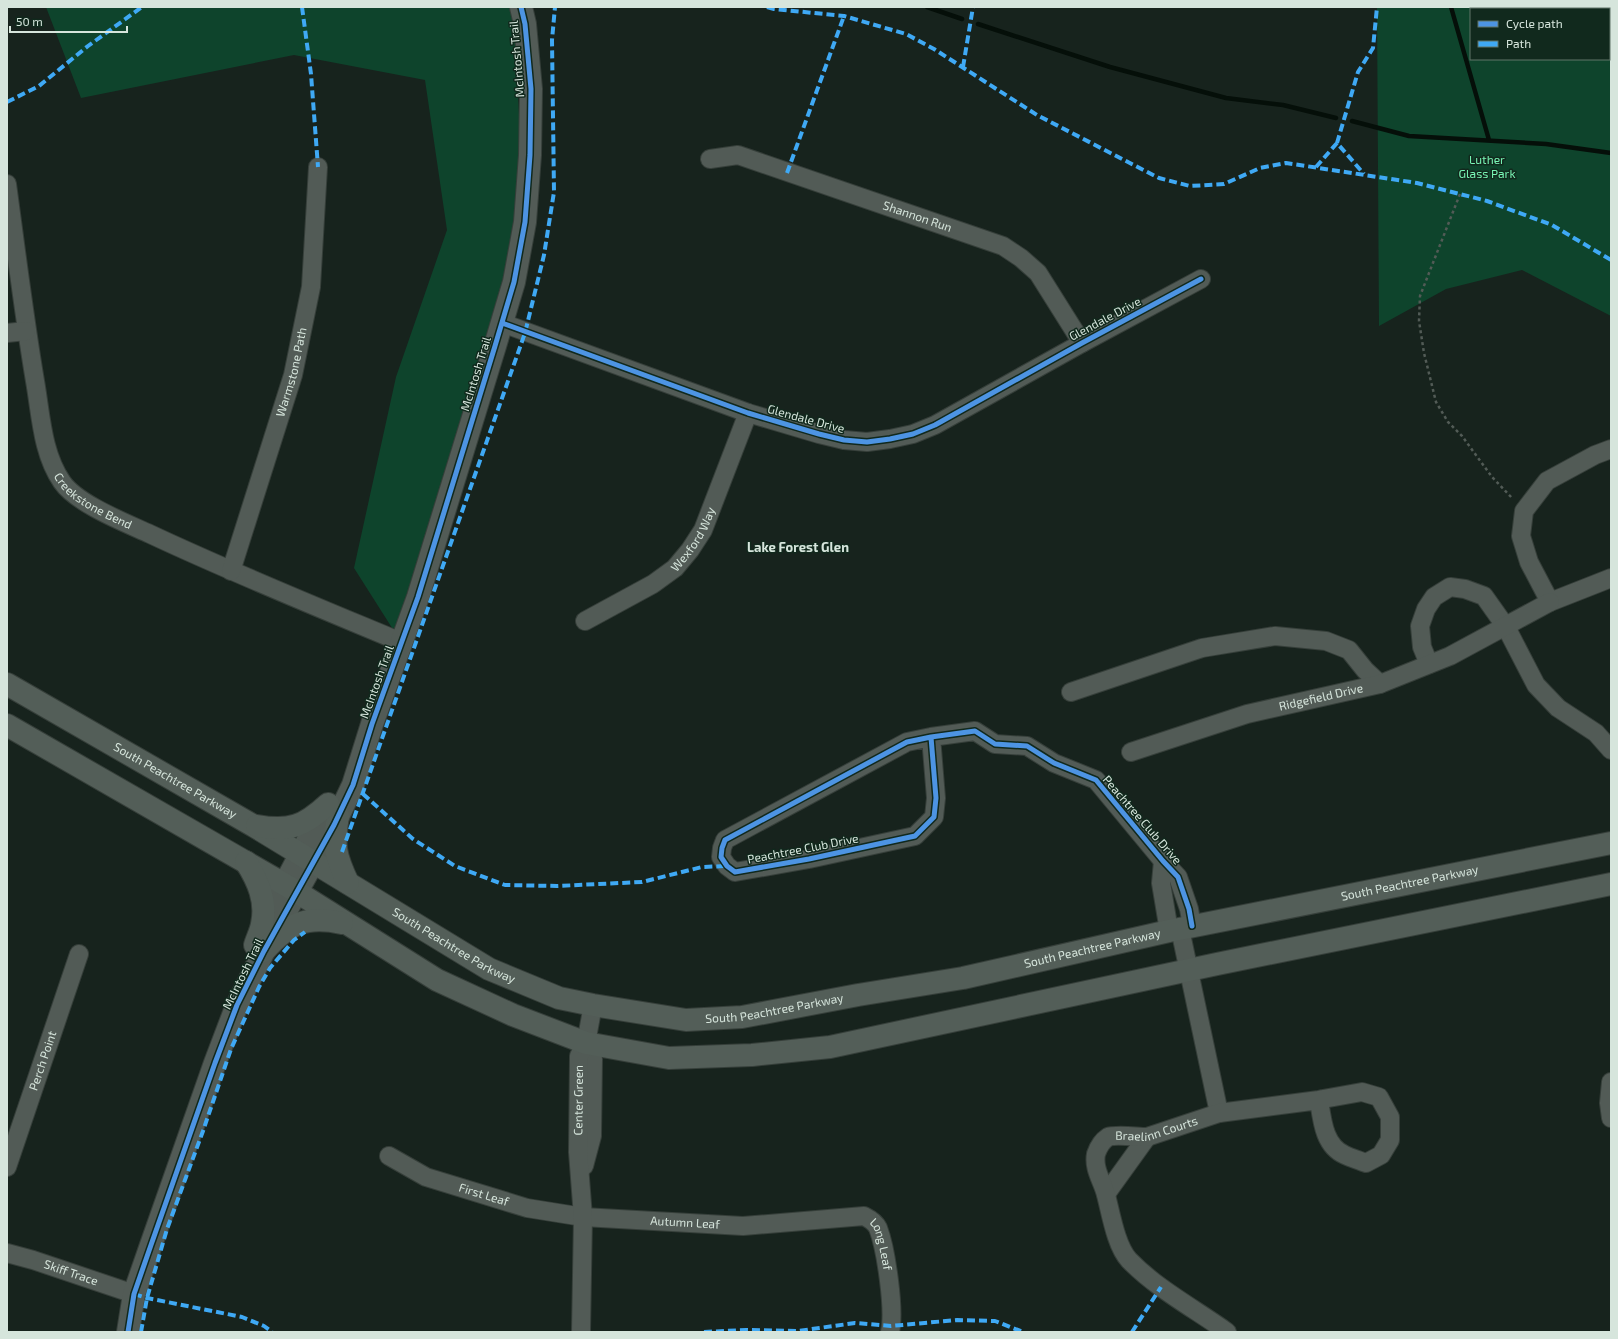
<svg xmlns="http://www.w3.org/2000/svg" width="1618" height="1339" font-family="'Exo 2',sans-serif">
	<style>
		.green { fill: #0e442c; fill-rule: evenodd }
		.lines { fill: none; stroke-linecap: round; stroke-linejoin: round }
		.stream { stroke: #050f09; stroke-width: 4.5 }
		.minor-casing { stroke: #363f3a; stroke-width: 20 }
		.tertiary-casing { stroke: #363f3a; stroke-width: 24 }
		.secondary-casing { stroke: #363f3a; stroke-width: 24 }
		.path { stroke: #525b56; stroke-width: 2.5; stroke-dasharray: 3 3; stroke-linecap: butt }
		.minor { stroke: #525b56; stroke-width: 18 }
		.tertiary { stroke: #525b56; stroke-width: 22 }
		.secondary { stroke: #535e58; stroke-width: 22 }
		.quiet { stroke: #3fa9f5; stroke-width: 4; stroke-dasharray: 8 4; stroke-linecap: butt }
		.cycleway-casing { stroke: #11291d; stroke-width: 8 }
		.cycleway { stroke: #4d94e3; stroke-width: 5 }
		.labels { text-anchor: middle; stroke-width: 3; stroke-linejoin: round; paint-order: stroke }
		.street-label { font-size: 12px; fill: #d6e5dc; stroke: #11291d }
		.park-label { font-size: 12px; fill: #79f7b6; stroke: #11291d }
		.neighbourhood-label { font-size: 13px; font-weight: bold; fill: #d6e5dc; stroke: #11291d }
	</style>
	<rect width="100%" height="100%" fill="#17231d"/>
	<path class="green" d="M 46,7 L 513,7 L 525,222 L 401,642 L 354,568 L 396,377 L 447,230 L 425,80 L 294,55 L 81,98 Z
		M 1377,7 L 1611,7 L 1611,316 L 1522,270 L 1446,289 L 1379,326 ZM 1471,9 L 1609,9 L 1609,59 L 1471,59 Z"/>
	<g class="lines">
		<path class="stream" d="M 927,7 L 962,19
			M 1451,7 L 1489,140
			M 978,24 L 1110,67 L 1226,98 L 1283,105 L 1336,118
			M 1352,121 L 1409,136 L 1546,144 L 1611,153"/>
		<defs>
			<g id="minor">
				<path id="s1" d="M 710,159 L 738,155 L 1003,246 L 1021,258 L 1038,273 L 1082,343"/>
				<path id="s2" d="M 7,184 C 16,250 24,316 35,381 C 41,415 42,453 62,482 C 77,504 126,523 150,534 C 233,573 317,607 401,642"/>
				<path d="M 502,323 L 748,413 L 819,434 L 844,440 L 867,442 L 890,439 L 913,434 L 935,425 L 1082,343 L 1201,279"/>
				<path d="M 7,333 L 26,331"/>
				<path d="M 1611,449 L 1595,455 L 1547,481 L 1524,511 L 1521,536 L 1529,562 L 1550,602 L 1611,578"/>
				<path id="s3" d="M 231,571 L 293,375 L 311,287 L 318,167"/>
				<path id="s4" d="M 585,621 L 653,584 L 675,568 L 690,550 L 703,530 L 748,413"/>
				<path d="M 1429,664 L 1422,647 L 1420,626 L 1426,609 L 1434,597 L 1450,587 L 1465,589 L 1484,596 L 1506,627 L 1536,685 L 1558,708 L 1596,733 L 1611,750"/>
				<path d="M 1071,692 L 1202,648 L 1275,636 L 1326,641 L 1349,650 L 1365,670 L 1380,684"/>
				<path d="M 931,737 L 907,742 L 725,840 L 722,848 L 721,857 L 727,866 L 735,872 L 809,859 L 915,836 L 934,817 L 936,798 L 931,737 L 975,731 L 995,744 L 1027,746 L 1054,763 L 1096,780 L 1163,861 L 1178,877 L 1189,909 L 1192,926"/>
				<path id="s5" d="M 1131,752 L 1247,714 L 1380,684 L 1450,656 L 1550,602"/>
				<path d="M 1163,861 L 1161,883 L 1169,931"/>
				<path d="M 1180,929 L 1219,1113"/>
				<path d="M 1611,1082 L 1609,1103 L 1611,1118"/>
				<path id="s6" d="M 389,1156 L 426,1177 L 527,1208 L 583,1217 L 743,1226 L 864,1216 C 870,1219 875,1222 878,1228 C 886,1249 895,1310 890,1332"/>
				<path d="M 584,1166 L 592,1136 L 593,1059 L 586,1043"/>
				<path id="s7" d="M 7,1167 L 79,954"/>
				<path d="M 1106,1194 L 1147,1137"/>
				<path id="s8" d="M 7,1253 L 33,1260 L 134,1294"/>
				<path id="s9" d="M 581,1332 L 583,1217 L 578,1152 L 579,1056 L 586,1043 L 593,1005"/>
				<path id="s10" d="M 1227,1332 C 1195,1309 1157,1289 1129,1260 C 1116,1246 1111,1214 1106,1195 C 1103,1182 1093,1169 1096,1154 C 1098,1148 1102,1141 1108,1137 C 1115,1134 1138,1137 1147,1137 L 1219,1113 L 1319,1100 L 1323,1099 L 1362,1092 L 1379,1097 L 1390,1117 L 1390,1140 L 1381,1155 L 1366,1163 C 1359,1160 1351,1158 1345,1155 C 1324,1146 1322,1120 1319,1100"/>
			</g>
			<path id="tertiary" d="M 275,902 L 322,814
				M 128,1332 L 134,1294 L 151,1245 L 215,1063 L 237,1005 L 264,951 L 334,825 L 353,785 L 372,724 L 418,597 L 495,346 L 514,282 L 525,222 L 530,155 L 531,89 L 525,24 L 521,7"/>
			<g id="secondary">
				<path id="s11" d="M 7,684 L 254,826 L 489,969 L 559,998 L 593,1005 L 686,1020 L 742,1017 L 858,995 L 963,978 L 1169,931 L 1611,843"/>
				<path d="M 7,725 L 289,887 L 437,980 L 513,1015 L 586,1043 L 669,1058 L 752,1055 L 830,1047 L 1217,964 L 1611,884"/>
				<path d="M 338,816 C 333,846 335,855 348,883"/>
				<path d="M 257,826 C 290,832 304,826 328,804"/>
				<path d="M 246,862 C 258,881 267,901 262,924 C 261,931 257,938 255,945"/>
				<path d="M 264,951 C 288,924 305,915 342,923"/>
			</g>
		</defs>
		<use href="#minor" class="minor-casing"/>
		<use href="#tertiary" class="tertiary-casing"/>
		<use href="#secondary" class="secondary-casing"/>
		<path class="path" d="M 1460,194 L 1420,296 L 1419,321 L 1424,353 L 1436,402 L 1448,422 L 1462,436 L 1492,477 L 1513,499"/>
		<use href="#minor" class="minor"/>
		<use href="#tertiary" class="tertiary"/>
		<use href="#secondary" class="secondary"/>
		<path class="quiet" d="M 302,7 L 311,74 L 318,167
			M 767,7 L 774,9 L 844,16 L 906,34 L 934,49 L 1037,115 L 1159,178 L 1190,186 L 1224,184 L 1260,168 L 1286,163 L 1417,183 L 1487,201 L 1552,225 L 1611,260
			M 963,67 L 973,7
			M 7,102 L 39,86 L 88,46 L 142,7
			M 1337,143 L 1358,72 L 1373,48 L 1377,7
			M 1316,167 L 1337,143 L 1364,174
			M 787,173 L 844,16
			M 363,794 L 413,839 L 455,866 L 505,885 L 557,886 L 642,882 L 702,867 L 727,866
			M 342,852 L 525,333 L 544,255 L 554,192 L 552,40 L 555,7
			M 134,1294 L 147,1298 L 242,1317 L 264,1326 L 272,1332
			M 141,1332 L 147,1298 L 167,1229 L 203,1131 L 231,1049 L 259,987 L 270,968 L 294,940 L 305,932
			M 704,1332 L 746,1330 L 798,1331 L 855,1323 L 891,1326 L 957,1320 L 995,1321 L 1023,1332
			M 1132,1332 L 1161,1287"/>
		<defs>
			<path id="cycleway" d="M 502,323 L 748,413 L 819,434 L 844,440 L 867,442 L 890,439 L 913,434 L 935,425 L 1082,343 L 1201,279
				M 931,737 L 907,742 L 725,840 L 722,848 L 721,857 L 727,866 L 735,872 L 809,859 L 915,836 L 934,817 L 936,798 L 931,737 L 975,731 L 995,744 L 1027,746 L 1054,763 L 1096,780 L 1163,861 L 1178,877 L 1189,909 L 1192,926
				M 128,1332 L 134,1294 L 151,1245 L 215,1063 L 237,1005 L 264,951 L 334,825 L 353,785 L 372,724 L 418,597 L 495,346 L 514,282 L 525,222 L 530,155 L 531,89 L 525,24 L 521,7"/>
		</defs>
		<use href="#cycleway" class="cycleway-casing"/>
		<use href="#cycleway" class="cycleway"/>
	</g>
	<g class="labels">
		<g class="street-label">
			<text transform="translate(517 59) rotate(-95)" y="4">McIntosh Trail</text>
			<text dy="4" stroke="none"><textPath href="#s1" startOffset="218">Shannon Run</textPath></text>
			<text transform="translate(1105 319) rotate(-28)" y="4">Glendale Drive</text>
			<text dy="4" stroke="none"><textPath href="#s3" startOffset="208">Warmstone Path</textPath></text>
			<text transform="translate(476 374) rotate(-73)" y="4">McIntosh Trail</text>
			<text transform="translate(806 419) rotate(15)" y="4">Glendale Drive</text>
			<text dy="4" stroke="none"><textPath href="#s2" startOffset="341">Creekstone Bend</textPath></text>
			<text dy="4" stroke="none"><textPath href="#s4" startOffset="139">Wexford Way</textPath></text>
			<text transform="translate(377 682) rotate(-70)" y="4">McIntosh Trail</text>
			<text dy="4" stroke="none"><textPath href="#s5" startOffset="198">Ridgefield Drive</textPath></text>
			<text dy="4" stroke="none"><textPath href="#s11" startOffset="194">South Peachtree Parkway</textPath></text>
			<text transform="translate(1142 820) rotate(49)" y="4">Peachtree Club Drive</text>
			<text transform="translate(803 849) rotate(-11)" y="4">Peachtree Club Drive</text>
			<text dy="4" stroke="none"><textPath href="#s11" startOffset="1502">South Peachtree Parkway</textPath></text>
			<text dy="4" stroke="none"><textPath href="#s11" startOffset="518">South Peachtree Parkway</textPath></text>
			<text dy="4" stroke="none"><textPath href="#s11" startOffset="1178">South Peachtree Parkway</textPath></text>
			<text transform="translate(243 974) rotate(-64)" y="4">McIntosh Trail</text>
			<text dy="4" stroke="none"><textPath href="#s11" startOffset="854">South Peachtree Parkway</textPath></text>
			<text dy="4" stroke="none"><textPath href="#s7" startOffset="112">Perch Point</textPath></text>
			<text dy="4" stroke="none"><textPath href="#s9" startOffset="232">Center Green</textPath></text>
			<text dy="4" stroke="none"><textPath href="#s10" startOffset="305">Braelinn Courts</textPath></text>
			<text dy="4" stroke="none"><textPath href="#s6" startOffset="103">First Leaf</textPath></text>
			<text dy="4" stroke="none"><textPath href="#s6" startOffset="307">Autumn Leaf</textPath></text>
			<text dy="4" stroke="none"><textPath href="#s6" startOffset="522">Long Leaf</textPath></text>
			<text dy="4" stroke="none"><textPath href="#s8" startOffset="67">Skiff Trace</textPath></text>
		</g>
		<g class="park-label">
			<text x="1487" y="164">Luther<tspan x="1487" dy="14">Glass Park</tspan></text>
		</g>
		<g class="neighbourhood-label">
			<text x="798" y="552">Lake Forest Glen</text>
		</g>
	</g>
	<rect width="1618" height="1339" fill="none" stroke="#d6e5dc" stroke-width="16"/>
	<rect x="1470" y="8" width="140" height="52" fill="#11291d" stroke="#607469"/>
	<rect x="1478" y="21" width="20" height="6" fill="#4d94e3" stroke="#607469"/>
	<text x="1506" y="28" font-size="12" fill="#d6e5dc">Cycle path</text>
	<rect x="1478" y="41" width="20" height="6" fill="#3fa9f5" stroke="#607469"/>
	<text x="1506" y="48" font-size="12" fill="#d6e5dc">Path</text>
	<path d="M10 26v6h117v-6" fill="none" stroke="#d6e5dc" stroke-width="2"/>
	<text x="16" y="26" font-size="12" fill="#d6e5dc" stroke="#11291d" stroke-width="3" paint-order="stroke">50 m</text>
</svg>
